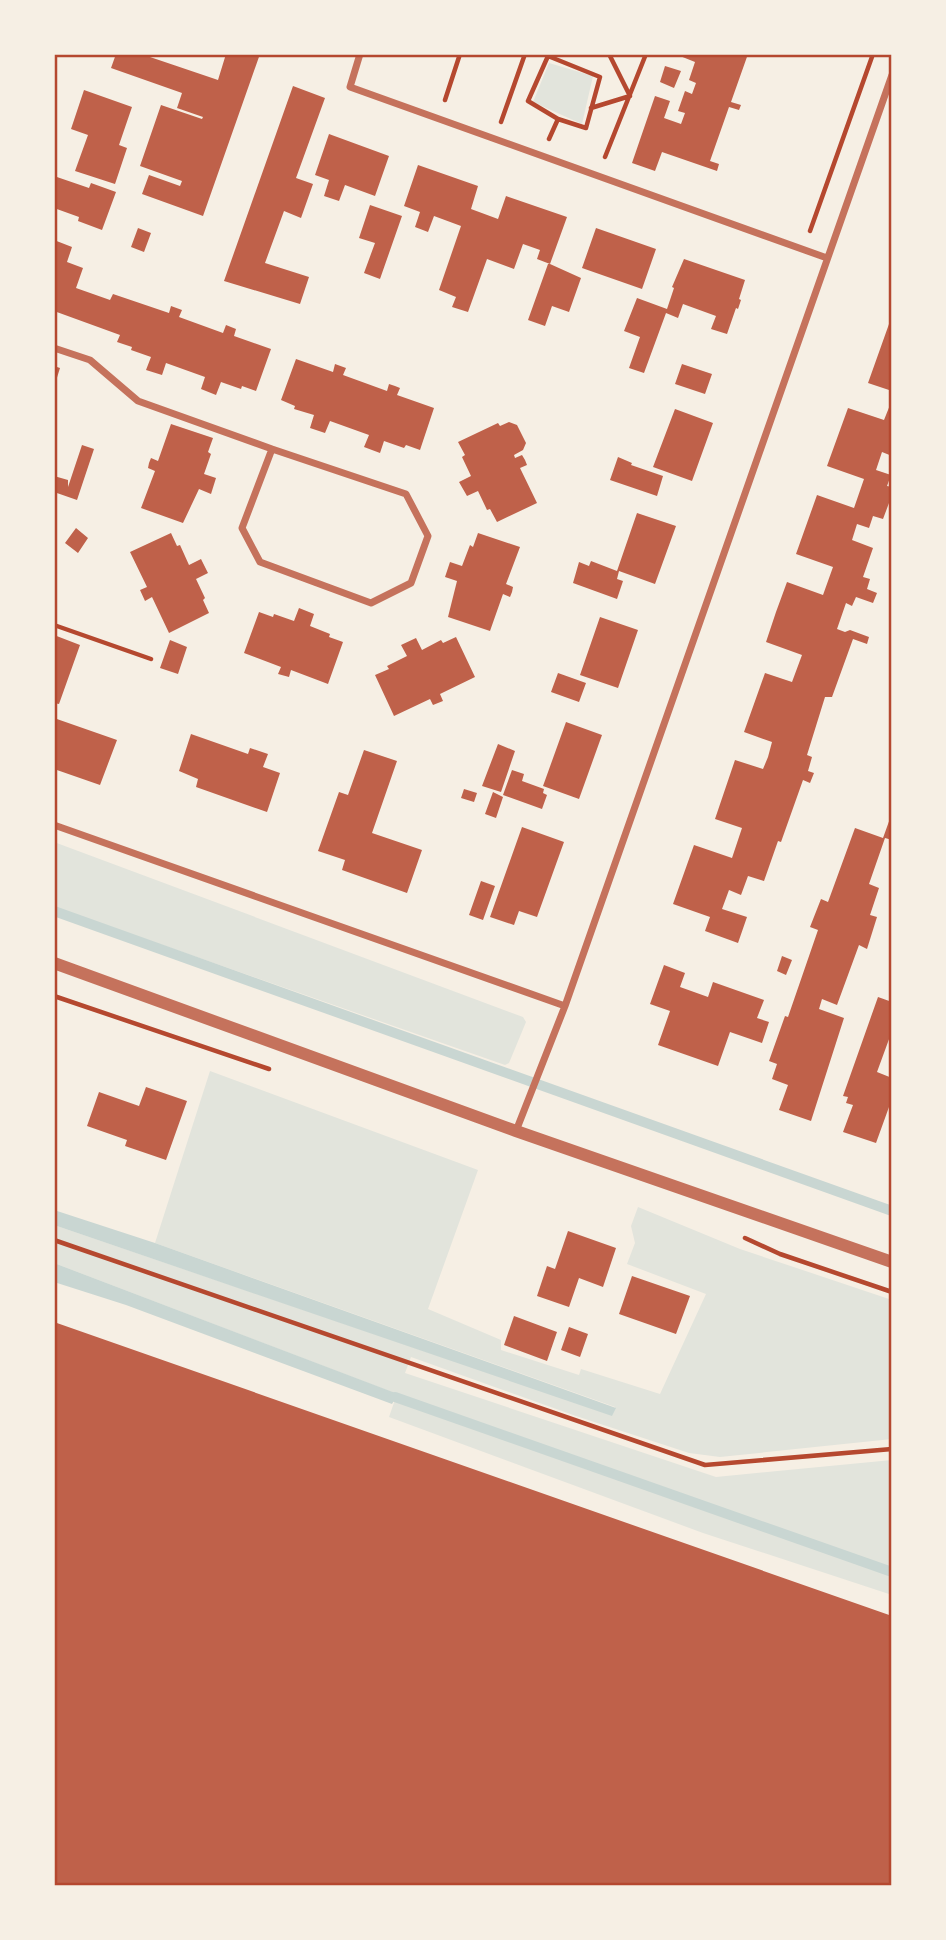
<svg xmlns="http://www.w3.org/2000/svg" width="946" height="1940" font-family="Roboto,sans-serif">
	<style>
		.green { fill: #e2e4dc }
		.water { fill: #c9d6d2 }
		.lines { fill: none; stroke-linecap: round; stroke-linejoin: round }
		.stream { stroke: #c9d6d2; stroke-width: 10 }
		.building { fill: #bf614a }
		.path { stroke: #b5482f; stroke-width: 4.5 }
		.minor { stroke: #c5725c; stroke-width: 7 }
		.tertiary { stroke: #c5725c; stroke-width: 12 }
		.neatline { fill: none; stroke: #b5482f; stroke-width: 2.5 }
	</style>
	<rect width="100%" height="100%" fill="#f6efe4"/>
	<path class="green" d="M 549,63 L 593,76 L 582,124 L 533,102 Z
		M 54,842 L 523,1017 L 526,1022 L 509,1063 L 505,1065 L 54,907 Z
		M 210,1071 L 478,1170 L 428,1309 L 501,1340 L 501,1350 L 579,1375 L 581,1369 L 660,1394 L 706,1294 L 627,1264 L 635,1243 L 631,1226 L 638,1207 L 740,1249 L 892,1300 L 892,1439 L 720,1457 L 689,1453 L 576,1416 L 411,1357 L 405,1373 L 716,1477 L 892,1460 L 892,1595 L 703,1533 L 389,1417 L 397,1394 L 54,1263 L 54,1225 L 612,1415 L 615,1407 L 155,1243 Z"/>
	<path class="water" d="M 54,1210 L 155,1243 L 616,1408 L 612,1416 L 54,1225 Z
		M 54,1263 L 398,1394 L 392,1404 L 126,1305 L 54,1282 Z"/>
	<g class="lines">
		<path class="stream" d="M 54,911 L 892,1211
			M 395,1397 L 892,1572"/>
	</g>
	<path class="building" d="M 116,54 L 151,54 L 150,57 L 218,80 L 226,54 L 260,54 L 203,216 L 142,194 L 149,175 L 180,186 L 182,181 L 140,166 L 161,105 L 202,119 L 203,117 L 177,108 L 182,93 L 111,68 Z
		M 675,54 L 748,54 L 731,102 L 741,105 L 739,110 L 729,107 L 710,161 L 719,164 L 717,171 L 662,152 L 655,171 L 632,163 L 655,96 L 670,101 L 664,118 L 681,124 L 685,113 L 678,111 L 685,91 L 692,94 L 696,83 L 689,80 L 695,62 Z
		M 665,66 L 681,71 L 674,88 L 660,82 Z
		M 293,86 L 325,98 L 296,178 L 313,184 L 301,218 L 284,211 L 265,263 L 309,277 L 300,304 L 224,281 Z
		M 84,90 L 132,107 L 119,145 L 127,148 L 115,184 L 75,171 L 88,135 L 71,129 Z
		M 329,134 L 389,156 L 375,196 L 345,185 L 339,201 L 324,196 L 329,180 L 315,175 Z
		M 418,165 L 478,186 L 471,209 L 498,219 L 506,196 L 567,217 L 550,264 L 581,278 L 569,312 L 552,306 L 545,326 L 528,320 L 548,264 L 550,264 L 537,259 L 540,250 L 523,244 L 514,269 L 487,259 L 468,312 L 452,307 L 456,297 L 439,290 L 461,226 L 434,216 L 428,232 L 415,227 L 420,212 L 404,206 Z
		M 54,176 L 89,188 L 91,183 L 116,192 L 102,230 L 78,221 L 79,217 L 54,208 Z
		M 370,205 L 402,216 L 380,279 L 364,273 L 375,243 L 359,238 Z
		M 138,228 L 151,233 L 144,252 L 131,247 Z
		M 596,228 L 656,249 L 642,289 L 582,268 Z
		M 54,240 L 72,247 L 67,262 L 83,268 L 76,288 L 110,300 L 113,294 L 169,313 L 171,306 L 182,310 L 179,317 L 223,333 L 226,325 L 236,329 L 234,336 L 271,349 L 256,391 L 242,386 L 241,389 L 221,382 L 216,395 L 201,389 L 205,377 L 166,363 L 162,375 L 146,370 L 151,357 L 131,350 L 132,347 L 117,342 L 120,335 L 54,311 Z
		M 684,259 L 745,280 L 739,299 L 741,300 L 738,309 L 736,308 L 727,334 L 711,329 L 716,316 L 683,304 L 678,318 L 666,313 L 644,373 L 629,368 L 640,337 L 624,331 L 637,298 L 667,309 L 674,288 L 672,287 Z
		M 889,324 L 892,325 L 892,391 L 868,383 Z
		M 296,359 L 333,372 L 335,364 L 346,368 L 343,375 L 387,391 L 389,384 L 395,386 L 400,388 L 397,395 L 434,408 L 420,450 L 406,445 L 404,448 L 384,441 L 380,453 L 364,447 L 369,435 L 330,421 L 325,433 L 310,428 L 314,415 L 294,409 L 295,406 L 281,400 Z
		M 682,364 L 712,374 L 705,394 L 675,384 Z
		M 54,366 L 60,368 L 55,384 L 54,384 Z
		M 892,400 L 892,456 L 882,452 L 876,470 L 891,475 L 887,486 L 892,487 L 892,495 L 883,519 L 873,516 L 869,528 L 857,524 L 852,540 L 873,548 L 863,577 L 870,579 L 867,589 L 877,593 L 873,603 L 856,597 L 852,606 L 846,603 L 837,629 L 845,632 L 850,630 L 869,637 L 867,644 L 853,639 L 832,697 L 825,697 L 807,755 L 812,757 L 808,771 L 814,773 L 810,783 L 803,780 L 781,842 L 778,841 L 764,881 L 748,876 L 741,895 L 729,890 L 722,909 L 747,917 L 738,943 L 705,931 L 710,917 L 673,904 L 694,845 L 732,858 L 742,828 L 715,819 L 735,760 L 763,769 L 768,757 L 772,742 L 744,732 L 765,673 L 792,682 L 802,655 L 766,642 L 776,612 L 787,582 L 823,595 L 833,567 L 796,554 L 817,495 L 854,508 L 864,479 L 827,466 L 848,408 L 884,420 Z
		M 675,409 L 713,423 L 692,481 L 653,467 Z
		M 509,422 L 517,425 L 526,443 L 523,450 L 514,455 L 515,458 L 522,455 L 525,460 L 527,465 L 520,468 L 537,503 L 497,522 L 490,509 L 487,510 L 478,491 L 467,496 L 459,482 L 471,476 L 462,457 L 465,455 L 458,442 L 498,423 L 500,426 Z
		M 171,424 L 213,438 L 208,452 L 211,454 L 204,474 L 216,478 L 211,494 L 199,489 L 183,523 L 141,508 L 155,471 L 148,468 L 149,463 L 151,458 L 158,461 Z
		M 82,445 L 94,449 L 77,500 L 54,492 L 54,476 L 68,480 L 68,487 Z
		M 618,457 L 632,463 L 631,465 L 663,476 L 657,496 L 610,480 Z
		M 637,513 L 676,526 L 655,584 L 619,571 L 617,579 L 623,581 L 617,599 L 573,583 L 579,562 L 589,566 L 591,561 L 617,571 Z
		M 76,528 L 88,538 L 78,553 L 65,543 Z
		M 171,533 L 177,546 L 180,545 L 189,565 L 201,559 L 208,573 L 196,579 L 205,598 L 203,600 L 209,613 L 169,633 L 152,597 L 145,601 L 140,590 L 147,587 L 130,552 Z
		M 478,533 L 520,547 L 506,584 L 513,587 L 512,592 L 510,597 L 503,594 L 490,631 L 448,617 L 457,581 L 445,577 L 450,562 L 462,566 L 470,545 L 473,547 Z
		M 299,608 L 314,614 L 310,626 L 330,634 L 329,637 L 343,642 L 328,684 L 291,670 L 289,677 L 278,674 L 281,667 L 244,653 L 259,612 L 273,617 L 274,614 L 294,621 Z
		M 600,617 L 638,630 L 618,688 L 580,675 Z
		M 54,635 L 80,645 L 59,704 L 54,703 Z
		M 456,637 L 475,677 L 440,694 L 443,701 L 433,705 L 430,699 L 394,716 L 375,675 L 389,669 L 387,666 L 407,656 L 401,645 L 416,638 L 422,650 L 441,640 L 443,643 Z
		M 170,640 L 187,647 L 178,674 L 160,668 Z
		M 558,673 L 586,683 L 579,702 L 551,692 Z
		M 54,718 L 117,740 L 100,785 L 54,769 Z
		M 566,722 L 602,735 L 579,799 L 543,786 Z
		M 191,734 L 248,754 L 250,748 L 268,754 L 263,767 L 280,773 L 267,812 L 196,787 L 198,779 L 179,771 Z
		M 498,744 L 515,751 L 501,792 L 482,786 Z
		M 364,750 L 397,761 L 372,833 L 422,850 L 407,893 L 342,870 L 345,860 L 318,851 L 339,792 L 348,795 Z
		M 512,770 L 524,774 L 522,781 L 544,789 L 543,793 L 547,795 L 542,809 L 503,795 Z
		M 464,789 L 477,793 L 474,802 L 461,798 Z
		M 493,792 L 503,797 L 496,818 L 485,814 Z
		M 892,813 L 892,840 L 885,838 L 869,884 L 879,888 L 870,915 L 877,917 L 867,949 L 859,945 L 837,1005 L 822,999 L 819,1009 L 844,1018 L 811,1121 L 779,1110 L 788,1085 L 772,1079 L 777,1064 L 769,1061 L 785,1016 L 788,1017 L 818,930 L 810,927 L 821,899 L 828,902 L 855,828 L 883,838 Z
		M 522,827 L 564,842 L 537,917 L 519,911 L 514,925 L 490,917 Z
		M 481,881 L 495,886 L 483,920 L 469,915 Z
		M 782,956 L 792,960 L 786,975 L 777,971 Z
		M 664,965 L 685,973 L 680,987 L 708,997 L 713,982 L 764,1000 L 757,1018 L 769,1022 L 762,1043 L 730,1032 L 718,1066 L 658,1045 L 670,1011 L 650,1004 Z
		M 878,997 L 892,1002 L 892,1031 L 877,1072 L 892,1078 L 892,1108 L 889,1107 L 876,1143 L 843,1132 L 853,1105 L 846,1103 L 848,1097 L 843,1096 Z
		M 146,1087 L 187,1101 L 166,1160 L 125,1146 L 127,1140 L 87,1126 L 99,1092 L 139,1106 Z
		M 568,1231 L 616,1248 L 603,1287 L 579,1278 L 569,1307 L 537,1296 L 547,1266 L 555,1269 Z
		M 632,1276 L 690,1296 L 676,1334 L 619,1314 Z
		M 514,1316 L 557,1332 L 547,1361 L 504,1345 Z
		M 54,1322 L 892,1616 L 892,1886 L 54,1886 Z
		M 569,1327 L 588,1334 L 580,1357 L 561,1350 Z"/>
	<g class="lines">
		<path class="path" d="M 445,100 L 460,54
			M 591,108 L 630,96 L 609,54
			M 501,122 L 525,54
			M 549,139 L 558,119 L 586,128 L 600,77 L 548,56 L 528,101 L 558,119
			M 605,157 L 646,54
			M 810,231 L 873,54
			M 54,625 L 151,659
			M 54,996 L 269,1069
			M 745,1238 L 780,1254 L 892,1292
			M 54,1240 L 705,1465 L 892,1449"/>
		<path class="minor" d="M 360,54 L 350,87 L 827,258
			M 54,348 L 90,360 L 138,401 L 272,449
			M 272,449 L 406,494 L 428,536 L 411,583 L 371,603 L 260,562 L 242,528 Z
			M 54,825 L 565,1006
			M 516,1131 L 565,1006 L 892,75"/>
		<path class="tertiary" d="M 54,963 L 516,1131 L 892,1262"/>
	</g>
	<rect width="946" height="1940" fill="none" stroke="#f6efe4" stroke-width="112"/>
	<rect x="56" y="56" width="834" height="1828" class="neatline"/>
</svg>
